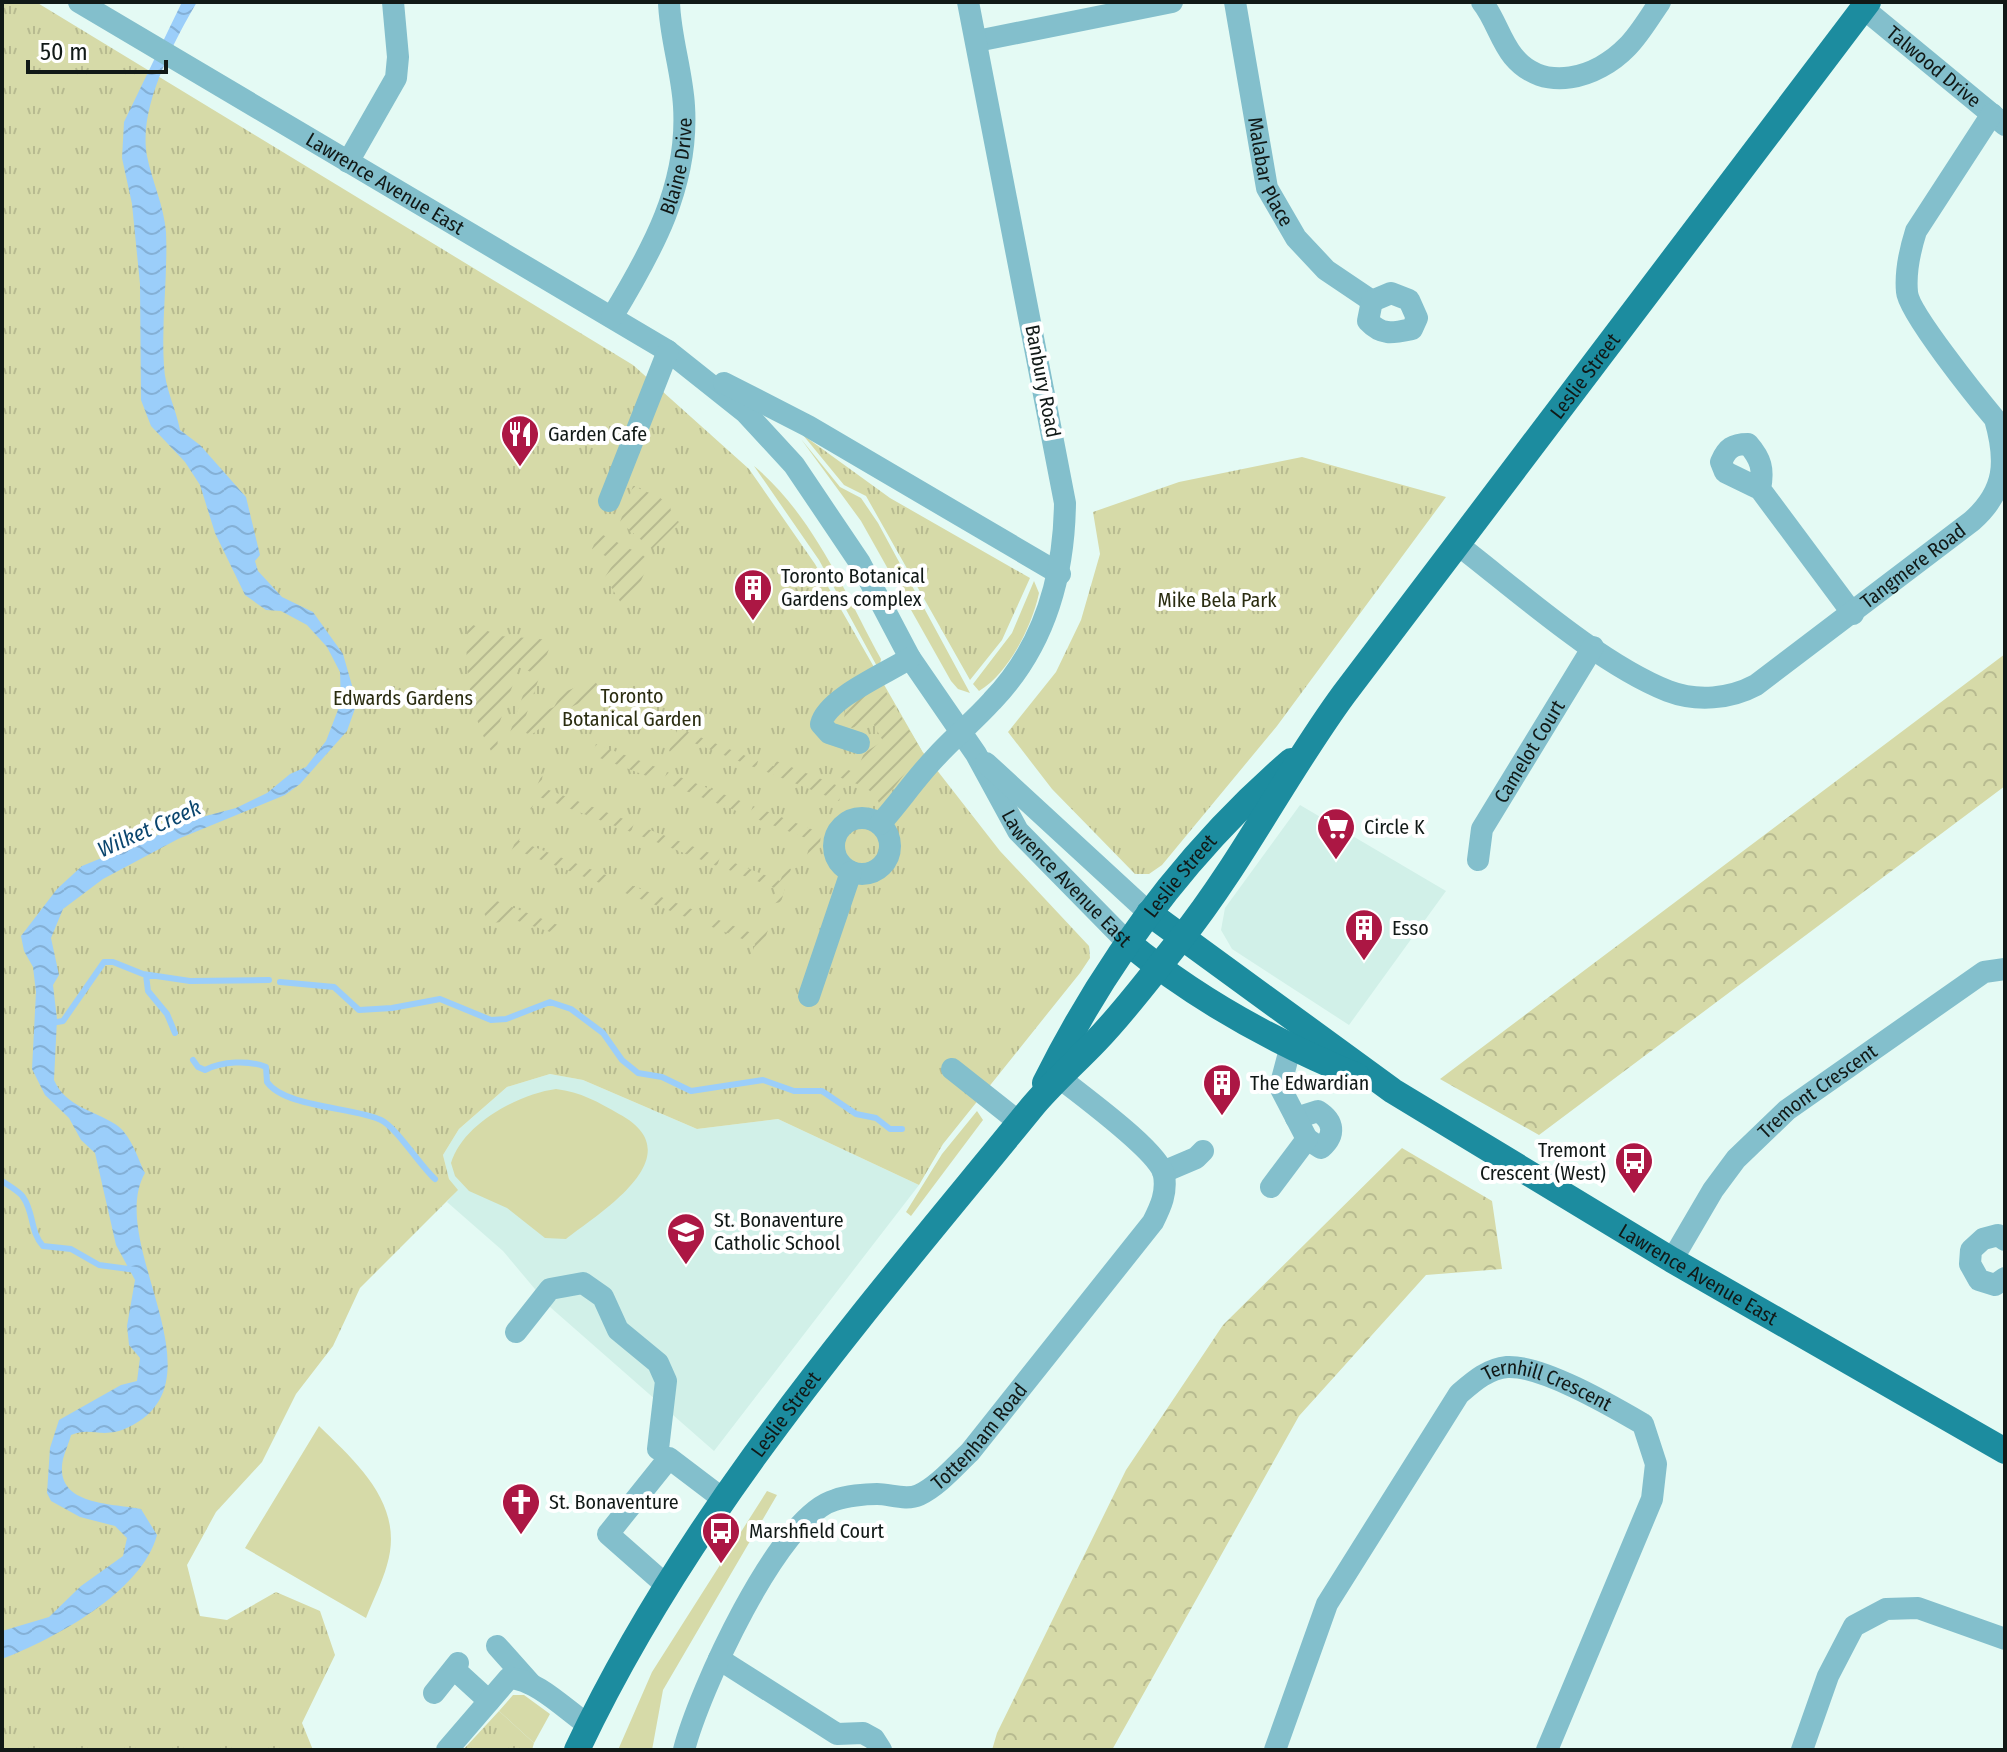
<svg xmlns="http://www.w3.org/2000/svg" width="2007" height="1752" font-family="'Fira Sans Condensed',sans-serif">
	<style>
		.built { fill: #d1f0e8 }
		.grass { fill: #d6daa8 }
		.forest { fill: url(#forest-crowns) }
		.park { fill: url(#park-tufts) }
		.garden { fill: url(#garden-furrows) }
		.water { fill: url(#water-waves) }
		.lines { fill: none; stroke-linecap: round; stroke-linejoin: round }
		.stream { stroke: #9bcefa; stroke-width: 6 }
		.minor { stroke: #83bfcc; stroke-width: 22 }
		.major { stroke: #1c8c9f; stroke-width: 26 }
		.labels { text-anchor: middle; stroke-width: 8; stroke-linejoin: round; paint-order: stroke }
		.street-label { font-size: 20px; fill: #111917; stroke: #fff }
		.poi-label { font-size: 20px; fill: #111917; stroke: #fff; text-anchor: start }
		.park-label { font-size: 20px; fill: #2a2c10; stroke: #fff }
		.water-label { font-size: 22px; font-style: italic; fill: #0a456e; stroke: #fff }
	</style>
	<defs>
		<pattern id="forest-crowns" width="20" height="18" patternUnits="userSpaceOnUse" patternTransform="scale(2)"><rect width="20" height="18" fill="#d6daa8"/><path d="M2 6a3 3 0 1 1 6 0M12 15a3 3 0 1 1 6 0" fill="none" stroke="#b7ba90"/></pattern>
		<pattern id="park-tufts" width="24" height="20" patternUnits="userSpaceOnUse" patternTransform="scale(2)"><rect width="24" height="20" fill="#d6daa8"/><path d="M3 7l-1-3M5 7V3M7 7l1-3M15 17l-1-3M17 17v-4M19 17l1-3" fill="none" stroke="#b7ba90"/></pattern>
		<pattern id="garden-furrows" width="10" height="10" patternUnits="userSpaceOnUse" patternTransform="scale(2)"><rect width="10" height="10" fill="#d6daa8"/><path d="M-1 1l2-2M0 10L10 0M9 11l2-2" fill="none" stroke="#b7ba90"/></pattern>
		<pattern id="water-waves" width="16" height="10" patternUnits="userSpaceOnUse" patternTransform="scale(2)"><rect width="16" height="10" fill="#9bcefa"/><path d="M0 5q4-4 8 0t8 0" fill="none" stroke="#84b0d6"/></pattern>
	</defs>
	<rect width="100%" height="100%" fill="#e4faf4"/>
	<path class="built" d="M 1300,805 L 1446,891 L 1349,1025 L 1232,949 L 1221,930 L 1225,908 Z
		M 550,1074 L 583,1080 L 697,1129 L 778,1119 L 919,1185 L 714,1451 L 550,1307 L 503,1251 L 447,1202 L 457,1190 L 449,1179 L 443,1155 L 459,1129 L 507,1087 Z"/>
	<path class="grass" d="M 801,439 L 840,487 L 861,498 L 878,523 L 970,693 L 958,689 L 951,681 L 861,521 Z
		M 754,466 C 813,515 845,593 881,659 L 879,670 L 819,560 Z
		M 1034,581 L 1039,593 C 1032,626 1009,673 979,691 L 973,684 L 1012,633 Z
		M 556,1089 C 581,1092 598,1102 619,1114 C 694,1154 603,1211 566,1239 L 545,1238 L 507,1208 L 469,1191 L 455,1176 L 451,1163 C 463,1123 519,1094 556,1089 Z
		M 977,1111 L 983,1120 L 911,1216 L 906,1212 L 942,1154 Z
		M 319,1426 C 358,1464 405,1505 387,1565 C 382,1583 373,1600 366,1618 L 245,1548 Z
		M 767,1491 L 777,1495 L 663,1690 L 652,1750 L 618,1750 L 652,1672 Z
		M 513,1695 L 524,1695 L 550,1714 L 534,1743 L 499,1711 Z"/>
	<path class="forest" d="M 2005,654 L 2005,786 L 1539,1135 L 1440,1079 Z
		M 1402,1148 L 1492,1201 L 1502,1269 L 1426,1275 L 1299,1416 L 1112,1750 L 992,1750 L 997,1733 L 1126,1470 L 1223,1325 Z"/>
	<path class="park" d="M 2,2 L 36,2 L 633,365 L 749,469 L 815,564 L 922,751 L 1000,851 L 1089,946 L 1090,958 L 1080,973 L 943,1144 L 919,1185 L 778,1119 L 697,1129 L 583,1080 L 550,1074 L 507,1087 L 459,1129 L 443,1155 L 449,1179 L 458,1190 L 360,1288 L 333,1346 L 296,1394 L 262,1462 L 216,1512 L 187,1565 L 200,1616 L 227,1620 L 276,1592 L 320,1611 L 335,1655 L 302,1723 L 313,1750 L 2,1750 Z
		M 803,435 L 890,498 L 1030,578 L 1002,640 L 970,680 L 866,496 L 844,485 Z
		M 1302,457 L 1446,497 L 1277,726 L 1162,865 L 1149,874 L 1135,874 L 1052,789 L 1008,732 L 1056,672 L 1081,620 L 1100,554 L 1093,512 L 1179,482 Z
		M 499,1711 L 534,1743 L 532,1750 L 463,1750 Z"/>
	<path class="garden" d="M 633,486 L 659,497 L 670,506 L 672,516 L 679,522 L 652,549 L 620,522 Z
		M 599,533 L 644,556 L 649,563 L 629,607 L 621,603 L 605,577 L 615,561 L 592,549 Z
		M 468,623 L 500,636 L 552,640 L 518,739 L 506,744 L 531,672 L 519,667 L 497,730 L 498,751 L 493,754 C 470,718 463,665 468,623 Z
		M 593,680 L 604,691 L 563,711 L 531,735 L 526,733 L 532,716 L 554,707 L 562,693 Z
		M 882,685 L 922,751 L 880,806 C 875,787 855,784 839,777 L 843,768 L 856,773 L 864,753 L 883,741 L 871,720 L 852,728 L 844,723 L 845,707 Z
		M 678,728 L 758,761 L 756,768 L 689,741 L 679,755 L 669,751 Z
		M 596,744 L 656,767 L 652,778 L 592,755 Z
		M 776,761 L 836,785 L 834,790 L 842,793 L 839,801 L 762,770 L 765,763 L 774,766 Z
		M 543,772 L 541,787 L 634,823 L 631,832 L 537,796 L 531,810 L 529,804 Z
		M 667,772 L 743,802 L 739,812 L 663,782 Z
		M 753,806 L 821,833 L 819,855 L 811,859 L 807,855 L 811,840 L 749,816 Z
		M 522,826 L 519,841 L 613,878 L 610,887 L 516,850 L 510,864 L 508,859 Z
		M 645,828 L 720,857 L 717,866 L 641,836 Z
		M 732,862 L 780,881 L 786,867 L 791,869 L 781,902 L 771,904 L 777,889 L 729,870 Z
		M 623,882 L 699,912 L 696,921 L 620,891 Z
		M 489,898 L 563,927 L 556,934 L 518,921 L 489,923 L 479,903 Z
		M 711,917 L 759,936 L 765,921 L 770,924 L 759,957 L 750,959 L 755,944 L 707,925 Z"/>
	<path class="water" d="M 182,2 L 197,2 C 173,43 138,108 147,156 C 152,181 164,206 166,232 C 168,278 161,321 164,366 C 165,389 176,408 180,430 L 200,445 L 246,497 L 260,555 L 255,561 L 258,571 L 282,597 L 313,612 L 343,654 L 357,703 L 347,731 L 300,784 L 285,795 L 178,839 L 103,879 L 63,909 L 51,938 L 59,975 L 53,985 L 57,1019 L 54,1080 C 66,1107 93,1110 115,1124 C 131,1134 137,1157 145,1173 C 105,1243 226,1380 129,1427 C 102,1440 92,1426 71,1435 C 69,1443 65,1451 63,1459 C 53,1506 112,1503 141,1509 L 157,1535 C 142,1592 54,1639 2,1659 L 2,1631 L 49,1617 L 81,1586 L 123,1556 L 127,1538 L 115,1526 L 80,1517 L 51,1501 L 47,1493 L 50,1448 L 59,1420 L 121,1385 L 137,1381 L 140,1358 L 129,1345 L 127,1326 L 135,1280 L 116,1245 L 95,1153 L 81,1140 L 69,1118 L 45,1095 L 32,1069 L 36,992 L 33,967 L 24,951 L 21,936 L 57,889 L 82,866 L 202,817 L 236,808 L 267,793 L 290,774 L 306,767 L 326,741 L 341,702 L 340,672 L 327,647 L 307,625 L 281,611 L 266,610 L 245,595 L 215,533 L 200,485 L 185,462 L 151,426 L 141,400 L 140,284 L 132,204 L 122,158 L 124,122 Z"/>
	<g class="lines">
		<path class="stream" d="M 146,975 L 148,991 L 167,1014 L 175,1033
			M 280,982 L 334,987 L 359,1010 L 392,1008 L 440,999 L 491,1020 L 506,1019 L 550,1002 L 571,1009 L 603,1033 L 622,1060 L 638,1073 L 662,1077 L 691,1091 L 763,1080 L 794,1091 L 822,1091 L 856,1114 L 876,1118 L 890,1129 L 902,1129
			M 51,1023 L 63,1021 L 104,962 L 113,962 L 143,974 L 190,981 L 269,980
			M 193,1060 L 198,1067 L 205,1070 C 222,1061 249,1060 266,1067 L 267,1082 C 285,1108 355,1107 381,1120 C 396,1127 421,1167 435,1179
			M 2,1181 C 9,1186 19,1191 23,1197 C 34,1212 30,1232 43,1246 L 71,1249 L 99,1265 L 136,1270"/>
		<g class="minor">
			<path id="s1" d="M 79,2 L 668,351 L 746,413 L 794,465 L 860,563 L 910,658 L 976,754 L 1018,831 L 1127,942"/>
			<path id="s2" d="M 1235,2 L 1267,188 L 1296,238 L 1326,270 L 1372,301"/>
			<path d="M 1482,2 C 1495,18 1500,40 1513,56 C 1544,94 1597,78 1627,47 C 1640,34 1650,16 1660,2"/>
			<path id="s3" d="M 1863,8 L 2005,125"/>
			<path d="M 977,41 L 1172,2"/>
			<path d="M 348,162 L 396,78 L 398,57 L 393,2"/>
			<path d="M 1391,293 L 1409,300 L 1417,318 L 1412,329 C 1393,333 1382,336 1368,321 L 1372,301 Z"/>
			<path id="s4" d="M 612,317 C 652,251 689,185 684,106 C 682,71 670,37 669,2"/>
			<path d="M 724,383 L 808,426 L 1060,574"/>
			<path d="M 1760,489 L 1725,472 L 1721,462 C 1727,448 1733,444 1748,444 C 1761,459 1764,469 1760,489 L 1853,614"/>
			<path d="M 609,501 L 668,351"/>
			<path id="s5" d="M 1457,544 C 1518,591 1598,663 1668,691 C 1697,702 1730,699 1756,685 L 1972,521 C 2006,491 2007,461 1995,419 C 1979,400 1908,312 1907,292 C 1905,271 1910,250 1916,231 L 1992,114"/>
			<path d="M 859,743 L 829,733 L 821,724 C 827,698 887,673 910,658"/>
			<path d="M 986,763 L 1149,913"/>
			<circle cx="862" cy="846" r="28"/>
			<path d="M 880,824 C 899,803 915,779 935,758 C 953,738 974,721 992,701 C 1044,647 1064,576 1065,503 L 968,2"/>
			<path id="s6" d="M 1478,860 L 1482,829 L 1593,647"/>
			<path d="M 809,996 L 851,872"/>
			<path d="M 952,1069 L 1020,1123"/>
			<path d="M 1296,1118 L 1318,1111 C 1334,1121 1336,1135 1321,1148 L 1307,1139"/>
			<path d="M 1163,1172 L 1196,1158 L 1203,1151"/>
			<path d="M 1271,1187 L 1307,1139 L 1280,1087 L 1290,1049"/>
			<path d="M 2005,1240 L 1998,1235 L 1983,1239 L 1971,1250 L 1970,1264 L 1979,1280 L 1995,1285 L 2005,1278"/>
			<path id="s7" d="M 1672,1260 L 1713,1190 L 1736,1159 L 1787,1110 L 1984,972 L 2005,969"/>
			<path d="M 516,1332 L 550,1289 L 583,1283 L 603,1297 L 618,1330 L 658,1363 L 666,1381 L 658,1449"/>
			<path d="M 667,1586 L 608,1534 L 669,1458 L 723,1499"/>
			<path d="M 497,1646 L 531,1684"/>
			<path d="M 719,1659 L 837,1734 L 863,1733 L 874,1739 L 881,1750"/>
			<path d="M 454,1669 L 489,1701"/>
			<path d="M 434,1693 L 458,1663"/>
			<path d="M 447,1750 L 509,1678 C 536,1679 566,1710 588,1725"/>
			<path id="s8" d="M 684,1750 C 698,1694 778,1516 835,1500 C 846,1496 865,1494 877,1494 C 890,1494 906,1501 919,1495 C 938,1486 955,1466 970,1452 L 1153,1222 C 1161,1206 1167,1193 1164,1175 C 1159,1151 1082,1096 1060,1078"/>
			<path id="s9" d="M 1275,1750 L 1327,1604 L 1459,1394 C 1473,1382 1487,1369 1507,1367 C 1542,1365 1612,1406 1643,1424 L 1656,1464 L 1652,1499 L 1547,1750"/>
			<path d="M 1802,1750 L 1828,1676 L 1854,1626 L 1886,1609 L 1918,1608 L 2005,1639"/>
		</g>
		<g class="major">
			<path id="s10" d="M 1149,913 L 1393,1091 L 1672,1260 L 2005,1451"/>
			<path d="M 1127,942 C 1196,999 1274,1042 1357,1076"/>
			<path id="s11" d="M 1045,1083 C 1106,961 1187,851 1291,761"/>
			<path id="s12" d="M 577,1750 C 690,1510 866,1311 1032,1107 C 1051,1084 1075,1063 1096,1041 C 1126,1010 1153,973 1180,940 C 1242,862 1286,773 1344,694 L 1868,2"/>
		</g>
	</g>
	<defs>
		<symbol id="restaurant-pin" viewBox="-11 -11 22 30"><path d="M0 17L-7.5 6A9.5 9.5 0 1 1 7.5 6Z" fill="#ac1744" stroke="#fff"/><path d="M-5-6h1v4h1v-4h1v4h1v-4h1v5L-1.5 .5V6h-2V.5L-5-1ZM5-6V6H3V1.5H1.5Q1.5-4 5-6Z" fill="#fff"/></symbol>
		<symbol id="building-pin" viewBox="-11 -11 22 30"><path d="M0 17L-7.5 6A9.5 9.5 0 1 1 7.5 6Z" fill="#ac1744" stroke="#fff"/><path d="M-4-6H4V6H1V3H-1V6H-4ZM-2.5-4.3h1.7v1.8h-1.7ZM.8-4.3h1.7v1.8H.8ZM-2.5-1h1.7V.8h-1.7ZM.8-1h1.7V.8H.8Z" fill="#fff"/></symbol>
		<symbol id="supermarket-pin" viewBox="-11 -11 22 30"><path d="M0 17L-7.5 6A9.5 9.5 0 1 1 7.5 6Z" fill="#ac1744" stroke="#fff"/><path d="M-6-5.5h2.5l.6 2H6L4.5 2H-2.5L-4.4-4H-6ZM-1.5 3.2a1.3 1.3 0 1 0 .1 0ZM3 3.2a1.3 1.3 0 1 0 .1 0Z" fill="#fff"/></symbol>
		<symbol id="bus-pin" viewBox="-11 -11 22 30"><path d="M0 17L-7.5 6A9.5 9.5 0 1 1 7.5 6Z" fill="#ac1744" stroke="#fff"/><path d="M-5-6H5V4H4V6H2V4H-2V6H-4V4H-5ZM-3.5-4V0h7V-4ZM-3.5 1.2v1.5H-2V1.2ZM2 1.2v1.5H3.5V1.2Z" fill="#fff"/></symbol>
		<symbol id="school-pin" viewBox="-11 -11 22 30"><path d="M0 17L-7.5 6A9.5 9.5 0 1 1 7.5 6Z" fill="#ac1744" stroke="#fff"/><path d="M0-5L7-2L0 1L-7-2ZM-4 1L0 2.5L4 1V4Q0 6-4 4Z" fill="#fff"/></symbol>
		<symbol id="church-pin" viewBox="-11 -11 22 30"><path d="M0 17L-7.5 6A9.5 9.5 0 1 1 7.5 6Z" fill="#ac1744" stroke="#fff"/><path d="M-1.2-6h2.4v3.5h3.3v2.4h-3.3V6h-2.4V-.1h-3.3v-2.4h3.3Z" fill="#fff"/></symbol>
	</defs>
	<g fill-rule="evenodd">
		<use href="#restaurant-pin" x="498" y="412" width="44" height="60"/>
		<use href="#building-pin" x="731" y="566" width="44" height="60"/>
		<use href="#supermarket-pin" x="1314" y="805" width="44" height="60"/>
		<use href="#building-pin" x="1342" y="906" width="44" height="60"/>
		<use href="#building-pin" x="1200" y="1061" width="44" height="60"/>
		<use href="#bus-pin" x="1612" y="1139" width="44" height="60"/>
		<use href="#school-pin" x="664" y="1210" width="44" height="60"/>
		<use href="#church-pin" x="499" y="1480" width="44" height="60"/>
		<use href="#bus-pin" x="699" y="1509" width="44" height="60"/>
	</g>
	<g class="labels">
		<g class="street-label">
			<text dy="7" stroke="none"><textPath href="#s3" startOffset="92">Talwood Drive</textPath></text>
			<text dy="7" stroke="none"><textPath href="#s4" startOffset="166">Blaine Drive</textPath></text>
			<text dy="7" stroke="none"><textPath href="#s2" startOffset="174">Malabar Place</textPath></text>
			<text dy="7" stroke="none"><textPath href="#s1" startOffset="356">Lawrence Avenue East</textPath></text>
			<text dy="7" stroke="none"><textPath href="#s12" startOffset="1708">Leslie Street</textPath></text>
			<text transform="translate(1043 381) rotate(79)" y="7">Banbury Road</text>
			<text dy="7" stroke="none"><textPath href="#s5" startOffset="546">Tangmere Road</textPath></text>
			<text dy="7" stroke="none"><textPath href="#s6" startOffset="122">Camelot Court</textPath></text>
			<text dy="7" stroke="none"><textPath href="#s1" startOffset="1352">Lawrence Avenue East</textPath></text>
			<text dy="7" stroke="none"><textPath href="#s11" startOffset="248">Leslie Street</textPath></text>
			<text dy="7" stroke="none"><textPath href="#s7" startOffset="226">Tremont Crescent</textPath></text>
			<text dy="7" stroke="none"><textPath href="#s10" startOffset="658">Lawrence Avenue East</textPath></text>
			<text dy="7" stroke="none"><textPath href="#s9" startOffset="502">Ternhill Crescent</textPath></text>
			<text dy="7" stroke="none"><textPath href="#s12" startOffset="396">Leslie Street</textPath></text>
			<text dy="7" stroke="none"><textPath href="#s8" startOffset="468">Tottenham Road</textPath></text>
		</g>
		<g class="poi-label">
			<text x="548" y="441">Garden Cafe</text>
			<text x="781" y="583">Toronto Botanical<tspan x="781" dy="23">Gardens complex</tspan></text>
			<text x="1364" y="834">Circle K</text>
			<text x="1392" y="935">Esso</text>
			<text x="1250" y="1090">The Edwardian</text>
			<text x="1606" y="1157" text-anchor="end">Tremont<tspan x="1606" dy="23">Crescent (West)</tspan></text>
			<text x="714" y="1227">St. Bonaventure<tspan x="714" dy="23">Catholic School</tspan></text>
			<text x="549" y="1509">St. Bonaventure</text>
			<text x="749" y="1538">Marshfield Court</text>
		</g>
		<g class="park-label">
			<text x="1217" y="607">Mike Bela Park</text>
			<text x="632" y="703">Toronto<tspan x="632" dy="23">Botanical Garden</tspan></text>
			<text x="403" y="705">Edwards Gardens</text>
		</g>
		<g class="water-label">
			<text transform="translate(149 828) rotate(-24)" y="8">Wilket Creek</text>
		</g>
	</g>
	<rect width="2007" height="1752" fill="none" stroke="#111917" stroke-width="8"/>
	<path d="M28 60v12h138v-12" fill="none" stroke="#111917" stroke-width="4"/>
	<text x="40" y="60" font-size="24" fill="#111917" stroke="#ffffff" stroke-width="6" paint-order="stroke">50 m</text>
</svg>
